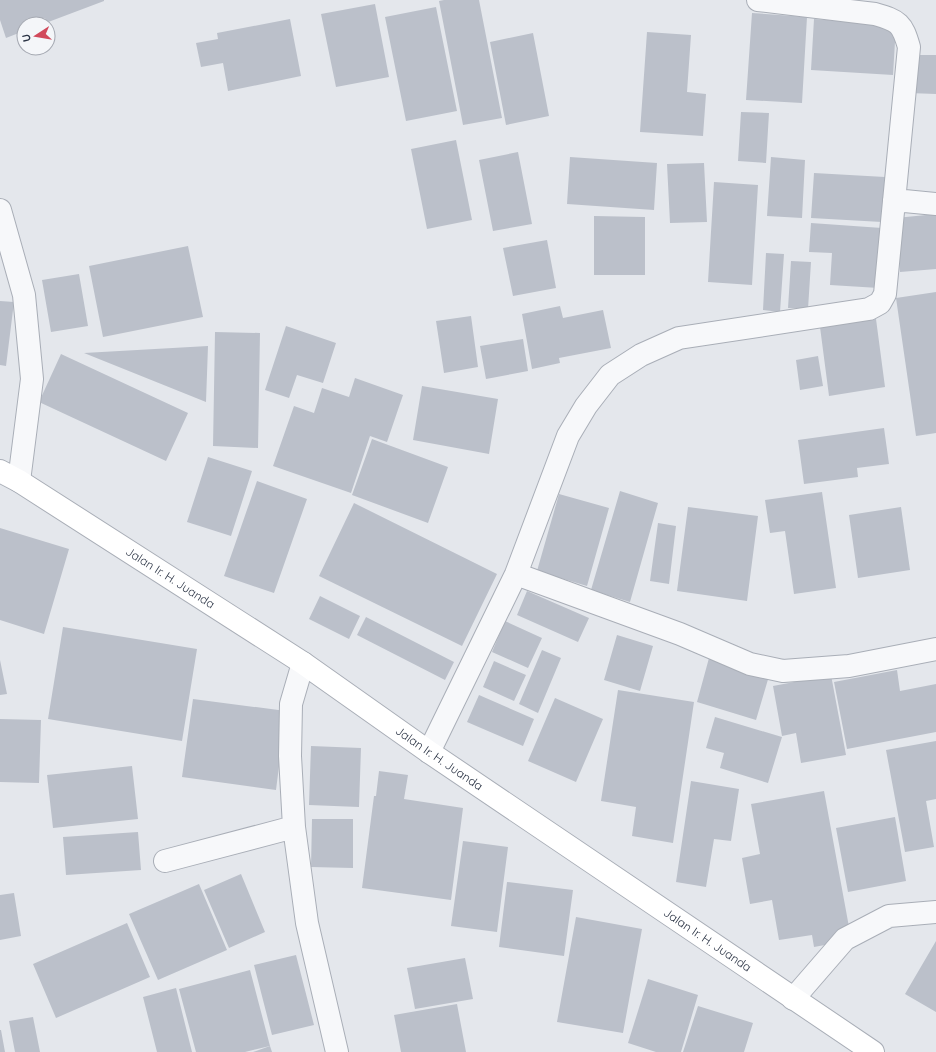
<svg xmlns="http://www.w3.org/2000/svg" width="936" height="1052" font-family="Quicksand,sans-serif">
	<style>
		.building { fill: #bbc0ca }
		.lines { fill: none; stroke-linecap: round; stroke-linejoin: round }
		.minor-casing { stroke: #a9aeb7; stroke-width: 24 }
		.secondary-casing { stroke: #a9aeb7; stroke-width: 24 }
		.minor { stroke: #f7f8fa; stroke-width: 22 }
		.secondary { stroke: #fff; stroke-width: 22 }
		.labels { text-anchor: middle; stroke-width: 3; stroke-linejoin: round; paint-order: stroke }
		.street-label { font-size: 12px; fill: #2b3445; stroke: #f4f6f9 }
	</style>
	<rect width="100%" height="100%" fill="#e4e7ec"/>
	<path class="building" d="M 0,0 L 104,0 L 104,1 L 43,24 L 24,24 L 24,31 L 6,38 L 0,20 Z
		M 444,0 L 479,0 L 502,118 L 463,125 L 439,1 Z
		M 375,4 L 389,77 L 336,87 L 321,14 Z
		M 436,7 L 457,111 L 406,121 L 385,17 Z
		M 752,13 L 807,17 L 802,103 L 746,100 Z
		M 290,19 L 301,76 L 228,91 L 223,63 L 201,67 L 196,43 L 218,39 L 217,33 Z
		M 814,19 L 896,25 L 893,75 L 811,70 Z
		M 647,32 L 691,35 L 687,92 L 706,94 L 703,136 L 640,132 Z
		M 533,33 L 549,116 L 506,125 L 490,42 Z
		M 909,55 L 936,55 L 936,94 L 909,93 Z
		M 741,112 L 769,113 L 766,163 L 738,161 Z
		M 456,140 L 472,220 L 427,229 L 411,149 Z
		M 518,152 L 532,224 L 493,231 L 479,160 Z
		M 570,157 L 657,163 L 654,210 L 567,204 Z
		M 771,157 L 805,160 L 802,218 L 767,216 Z
		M 704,163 L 707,222 L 670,223 L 667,164 Z
		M 814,173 L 885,177 L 882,222 L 811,218 Z
		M 714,182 L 758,185 L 752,285 L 708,282 Z
		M 936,214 L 936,269 L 900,272 L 896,218 Z
		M 594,216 L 645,217 L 645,275 L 594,275 Z
		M 811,223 L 882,228 L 879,288 L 830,285 L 832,253 L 809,252 Z
		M 547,240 L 556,288 L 513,296 L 503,248 Z
		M 188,246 L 203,317 L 103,337 L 89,266 Z
		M 766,253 L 784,254 L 780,312 L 763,310 Z
		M 791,261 L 811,262 L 808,309 L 788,308 Z
		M 79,274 L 88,326 L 51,332 L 42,280 Z
		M 936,292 L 936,433 L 916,436 L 896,298 Z
		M 0,301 L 14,302 L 6,366 L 0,365 Z
		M 560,306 L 563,318 L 603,310 L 611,348 L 559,358 L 560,363 L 532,369 L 522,314 Z
		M 471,316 L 478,367 L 444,373 L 436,321 Z
		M 876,319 L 885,387 L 829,396 L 820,327 Z
		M 286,326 L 336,343 L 323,383 L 297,375 L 289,398 L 265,390 Z
		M 215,332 L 260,333 L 258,448 L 213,446 Z
		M 523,339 L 528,371 L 486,379 L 480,346 Z
		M 208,346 L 206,402 L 84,353 Z
		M 61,354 L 188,413 L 166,461 L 39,402 Z
		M 818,356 L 823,386 L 800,390 L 796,360 Z
		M 355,378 L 403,395 L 387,442 L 370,436 L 351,493 L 273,466 L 294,406 L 314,413 L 322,388 L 349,397 Z
		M 422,386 L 498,399 L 489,454 L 413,440 Z
		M 884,428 L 889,464 L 857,468 L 858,477 L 804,484 L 798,440 Z
		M 372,439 L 448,467 L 428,523 L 352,495 Z
		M 208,457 L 252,471 L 231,536 L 187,522 Z
		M 257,481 L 307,499 L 274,593 L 224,576 Z
		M 620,491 L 658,503 L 630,602 L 591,590 Z
		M 822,492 L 836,588 L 794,594 L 785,531 L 770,533 L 765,500 Z
		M 559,494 L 609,508 L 587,586 L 537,571 Z
		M 354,503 L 497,574 L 462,646 L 319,576 Z
		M 688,507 L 758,516 L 747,601 L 677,591 Z
		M 901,507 L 910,570 L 858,578 L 849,515 Z
		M 658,523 L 676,526 L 669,584 L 650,581 Z
		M 0,528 L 69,549 L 44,634 L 0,620 Z
		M 527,591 L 589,618 L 578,642 L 517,615 Z
		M 320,596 L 360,616 L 349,639 L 309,619 Z
		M 366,617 L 454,662 L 445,680 L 357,635 Z
		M 505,621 L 542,638 L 528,668 L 492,652 Z
		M 63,627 L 197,649 L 182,741 L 48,719 Z
		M 617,635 L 653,646 L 640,691 L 604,680 Z
		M 542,650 L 561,658 L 538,713 L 519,704 Z
		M 709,658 L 769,676 L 756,720 L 697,702 Z
		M 0,660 L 7,694 L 0,695 Z
		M 494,661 L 526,675 L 514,701 L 483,687 Z
		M 897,670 L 900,691 L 936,684 L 936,732 L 847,749 L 834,682 Z
		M 831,675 L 846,755 L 801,763 L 796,733 L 782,736 L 773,686 Z
		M 618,690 L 694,702 L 673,843 L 632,836 L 636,807 L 601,801 Z
		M 479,695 L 534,719 L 523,746 L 467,722 Z
		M 555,698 L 603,719 L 576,782 L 528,761 Z
		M 193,699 L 286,711 L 276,790 L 182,777 Z
		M 715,717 L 782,737 L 768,783 L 720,768 L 724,753 L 706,748 Z
		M 0,719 L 41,720 L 39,783 L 0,782 Z
		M 936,741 L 936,799 L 926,801 L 934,847 L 905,852 L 886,750 Z
		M 311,746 L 361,748 L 359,807 L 309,805 Z
		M 132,766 L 138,819 L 53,828 L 47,775 Z
		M 379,771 L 408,775 L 404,799 L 463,808 L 451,900 L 362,888 L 374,796 L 376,796 Z
		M 691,781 L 739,789 L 731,841 L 714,839 L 706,887 L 676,882 Z
		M 824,791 L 849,927 L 838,930 L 841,942 L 814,947 L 812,935 L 779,940 L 772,900 L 750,904 L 742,858 L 760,854 L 751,804 Z
		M 895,817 L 906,881 L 848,892 L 836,828 Z
		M 312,819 L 353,819 L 353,868 L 311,867 Z
		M 138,832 L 141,870 L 66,875 L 63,837 Z
		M 463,841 L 508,847 L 497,932 L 451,926 Z
		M 241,874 L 265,932 L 229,948 L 204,890 Z
		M 507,882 L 573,890 L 564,956 L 499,947 Z
		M 199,884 L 227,950 L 158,980 L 129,914 Z
		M 14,893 L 21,936 L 0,940 L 0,895 Z
		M 576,917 L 642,929 L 623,1033 L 557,1022 Z
		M 127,923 L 150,977 L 56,1018 L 33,964 Z
		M 936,941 L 936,1012 L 905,994 Z
		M 296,955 L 314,1025 L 272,1035 L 254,965 Z
		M 465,958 L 473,999 L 415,1009 L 407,968 Z
		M 250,970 L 270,1046 L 245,1052 L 196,1052 L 179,989 Z
		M 648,979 L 698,995 L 681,1052 L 656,1052 L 628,1043 Z
		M 176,988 L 192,1052 L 157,1052 L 143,997 Z
		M 457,1004 L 466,1052 L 401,1052 L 394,1015 Z
		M 698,1006 L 753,1023 L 744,1052 L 683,1052 Z
		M 33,1017 L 40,1052 L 15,1052 L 9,1021 Z
		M 0,1030 L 1,1030 L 5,1052 L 0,1052 Z
		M 270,1046 L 272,1052 L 253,1052 Z"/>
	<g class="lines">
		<defs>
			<path id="minor" d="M 894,200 L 936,204
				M 0,210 L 24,295 L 32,379 L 19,481
				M 516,574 L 680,634 L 750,664 L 783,671 L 849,666 L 936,649
				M 303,663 L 291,704 L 290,756 L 294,827 L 307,923 L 337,1052
				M 429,752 L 516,574 L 568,436 L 586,406 L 610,375 L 641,355 L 679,338 L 869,309 L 880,303 L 885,294 L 909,47 C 902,23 899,21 875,14 L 758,0
				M 165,861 L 294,827
				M 793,999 L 845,939 L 889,916 L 936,912"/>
			<g id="secondary">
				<path id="s1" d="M 0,471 L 19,481 L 303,663 L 429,752 L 873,1052"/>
			</g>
		</defs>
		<use href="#minor" class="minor-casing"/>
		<use href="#secondary" class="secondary-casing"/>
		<use href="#minor" class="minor"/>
		<use href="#secondary" class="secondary"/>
	</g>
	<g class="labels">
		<g class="street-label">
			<text dy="4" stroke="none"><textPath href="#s1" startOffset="201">Jalan Ir. H. Juanda</textPath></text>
			<text dy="4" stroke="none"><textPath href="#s1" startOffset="525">Jalan Ir. H. Juanda</textPath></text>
			<text dy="4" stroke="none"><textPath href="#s1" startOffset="849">Jalan Ir. H. Juanda</textPath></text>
		</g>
	</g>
	<g transform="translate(36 36) rotate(258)"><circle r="19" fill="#f4f6f9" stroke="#a4a8b1"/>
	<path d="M0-3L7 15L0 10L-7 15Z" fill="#d1495b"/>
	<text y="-6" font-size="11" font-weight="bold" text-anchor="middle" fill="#2b3445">U</text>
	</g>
</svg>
